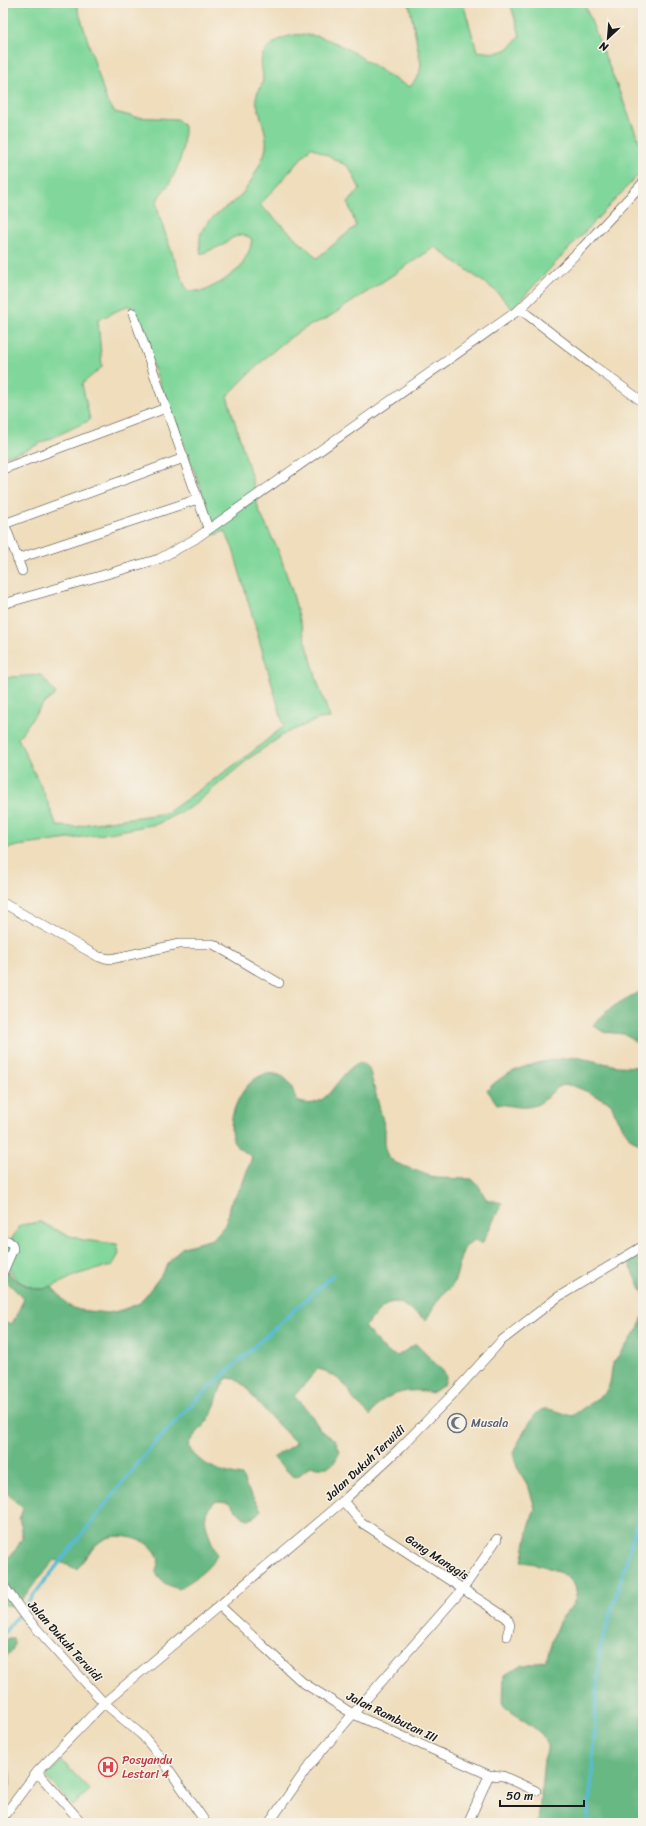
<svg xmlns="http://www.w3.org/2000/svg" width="646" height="1826" font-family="Sriracha,sans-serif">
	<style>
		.green { fill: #81d79b; stroke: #4e7a5c; fill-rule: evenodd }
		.forest { fill: #68b883; stroke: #426a50 }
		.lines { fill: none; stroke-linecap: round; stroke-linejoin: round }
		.stream { stroke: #56bbd5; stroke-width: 3.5 }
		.street-casing { stroke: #3c3934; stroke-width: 10 }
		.street { stroke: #fff; stroke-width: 9 }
		.labels { text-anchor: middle; stroke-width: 3; stroke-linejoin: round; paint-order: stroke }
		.worship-label { font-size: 12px; fill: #5b616d; stroke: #f7f3e8; text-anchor: start }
		.street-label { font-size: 12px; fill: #1c1c1c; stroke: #f7f3e8 }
		.health-label { font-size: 12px; fill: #be3a42; stroke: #f7f3e8; text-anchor: start }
	</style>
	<rect width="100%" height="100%" fill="#f7f3e8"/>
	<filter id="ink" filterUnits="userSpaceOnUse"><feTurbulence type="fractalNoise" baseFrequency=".025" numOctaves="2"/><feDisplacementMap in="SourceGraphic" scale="8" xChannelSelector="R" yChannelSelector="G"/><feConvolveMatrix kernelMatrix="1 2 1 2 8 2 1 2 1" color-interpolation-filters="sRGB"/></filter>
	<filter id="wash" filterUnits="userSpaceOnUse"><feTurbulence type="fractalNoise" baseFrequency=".012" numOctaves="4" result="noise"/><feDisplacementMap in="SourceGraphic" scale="16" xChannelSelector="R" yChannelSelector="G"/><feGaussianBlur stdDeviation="0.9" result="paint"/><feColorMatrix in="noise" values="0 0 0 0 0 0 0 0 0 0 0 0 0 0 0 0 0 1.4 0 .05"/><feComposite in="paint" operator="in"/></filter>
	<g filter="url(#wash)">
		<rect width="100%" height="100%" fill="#efddbc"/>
		<path class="green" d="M 3,3 L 76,3 L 107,102 L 115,112 L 135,117 L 177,119 L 184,126 C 184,150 181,163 169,184 C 165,190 159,194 157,202 C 155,211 182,279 187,291 L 204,291 L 223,281 L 241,267 L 250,249 L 252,239 L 242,234 L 232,238 L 223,245 L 201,254 C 200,248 199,239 201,233 C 207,218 227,208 238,198 C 250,186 256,172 263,157 C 271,141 262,124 258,107 C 257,105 256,101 256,98 C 257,91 263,86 263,78 C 263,72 260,63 262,57 C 264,49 274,43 281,39 C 326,19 372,71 410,87 L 419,75 L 421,64 L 409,3 L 463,3 L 477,51 C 500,54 507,54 520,35 L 510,3 L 584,3 L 643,151 L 643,170 L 512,309 L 496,291 L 435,247 L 326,319 C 286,332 256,368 227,396 L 251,475 L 259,511 L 279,552 L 291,588 L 318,684 L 330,718 L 319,719 L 286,733 L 251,757 L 191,807 L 157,824 L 98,835 L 17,846 L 3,850 L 3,680 L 11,677 L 41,675 L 56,694 L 42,705 L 18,738 L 44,793 L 57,826 L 77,827 L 87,824 L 167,813 L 247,756 L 284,726 L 233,549 L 225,531 L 215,535 L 205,499 L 129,305 L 98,320 L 102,367 L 82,384 L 90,420 L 26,450 L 3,457 ZM 311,147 L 349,167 L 360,189 L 348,203 L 356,226 L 317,258 L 260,205 Z
			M 40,1222 L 64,1234 L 83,1240 L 117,1244 L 119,1254 L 112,1266 C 102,1268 92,1270 82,1273 C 71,1276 54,1288 42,1289 C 35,1289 25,1285 19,1281 C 0,1264 6,1244 21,1225 Z
			M 62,1761 L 90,1790 L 73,1806 L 45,1776 Z"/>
		<path class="forest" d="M 643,990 L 643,1047 L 624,1034 L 603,1032 L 593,1025 C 605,1010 626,998 643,990 Z
			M 576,1057 L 617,1066 L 638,1067 L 643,1060 L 643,1145 L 631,1139 L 617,1119 L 611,1103 C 602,1099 574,1084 566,1085 C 554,1085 547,1101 536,1105 C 521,1110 511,1105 497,1104 L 487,1090 C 511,1065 543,1061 576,1057 Z
			M 360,1062 L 369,1068 L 385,1129 L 385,1148 L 388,1157 L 396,1163 L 435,1178 L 472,1179 L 479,1186 L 486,1199 L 502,1203 L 482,1244 L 475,1240 C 459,1245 460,1267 455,1280 C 453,1287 448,1290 443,1294 C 436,1301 431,1312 426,1320 L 402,1304 L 392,1302 L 383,1307 L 364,1327 L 387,1352 L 397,1356 L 416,1344 L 443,1371 C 451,1382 441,1387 432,1393 C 418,1388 397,1391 385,1399 C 378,1403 374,1410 370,1416 L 353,1399 L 349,1389 L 337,1378 L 325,1371 L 318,1369 L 294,1396 L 310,1413 L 321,1431 L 335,1440 L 340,1451 C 333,1468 329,1469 311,1466 L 298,1476 L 294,1477 L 273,1458 L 296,1443 L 260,1406 L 246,1387 L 235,1379 L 227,1378 C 218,1389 217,1403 211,1415 C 205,1427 193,1434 188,1445 C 196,1464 223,1473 242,1476 L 246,1486 L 261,1510 L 253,1518 L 248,1519 L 243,1517 L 228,1502 L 215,1501 C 212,1505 207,1509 206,1514 C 203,1523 213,1546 217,1554 C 210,1570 193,1580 178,1589 C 168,1585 160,1583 156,1572 C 156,1567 160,1562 158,1557 C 152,1539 122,1533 107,1538 C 96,1541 84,1560 77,1569 L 55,1560 L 16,1606 L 3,1605 L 3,1564 L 16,1549 L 22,1539 L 22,1529 L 19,1519 L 23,1509 L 8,1494 L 3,1492 L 3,1323 L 12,1324 L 24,1299 L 4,1279 L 7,1270 C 12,1280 31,1290 42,1289 C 45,1289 49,1286 51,1286 L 69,1306 L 79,1310 L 108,1313 L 119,1311 L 140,1303 L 159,1278 L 175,1254 L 183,1247 L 213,1239 L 225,1225 L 230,1204 L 242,1185 L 252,1157 C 247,1153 238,1149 235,1144 C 221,1122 246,1068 275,1074 C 280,1075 285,1077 288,1081 C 292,1085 294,1095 297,1101 C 330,1114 334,1074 360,1062 Z
			M 643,1253 L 643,1293 L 629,1263 Z
			M 643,1316 L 643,1823 L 538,1823 L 544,1759 C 546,1753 549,1747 546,1741 C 543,1731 512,1713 503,1706 L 504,1675 L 522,1664 L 526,1666 L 546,1660 C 551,1647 553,1634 559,1622 C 564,1614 575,1605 576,1596 C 581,1574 538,1563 522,1562 L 529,1527 L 535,1508 L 529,1488 L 517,1467 L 513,1453 C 518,1444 534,1408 545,1409 C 554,1409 564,1414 572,1416 L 605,1393 L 610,1383 L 613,1363 L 638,1329 Z
			M 8,1638 L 13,1638 C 18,1651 5,1653 3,1664 L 3,1642 Z
			M 3,1763 C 18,1773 9,1789 3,1802 Z"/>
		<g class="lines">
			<path class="stream" d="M 3,1634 L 150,1448 L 194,1402 L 333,1275
				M 587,1823 L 592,1775 L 599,1653 L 631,1545 L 643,1498"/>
		</g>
	</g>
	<g filter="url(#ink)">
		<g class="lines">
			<defs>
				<path id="street" d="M 520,309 L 595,367 L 643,402
					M 133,313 L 166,408
					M 3,469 L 166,408 L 208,528
					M 3,520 L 22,571
					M 4,524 L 184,458
					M 17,559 L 198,499
					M 3,604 L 159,559 L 195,539 L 520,309 L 583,247 L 643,183
					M 3,903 L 99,957 L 111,959 L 179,944 L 213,944 L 279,983
					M 3,1240 L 8,1241 L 12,1244 L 13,1249 L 3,1272
					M 343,1501 L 361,1522 L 507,1618 L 510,1625 L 507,1636
					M 3,1585 L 27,1618 L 104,1703 L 143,1736 L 159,1755 L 206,1823
					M 220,1606 L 302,1682 L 353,1714 L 489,1775 L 503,1776 L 536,1791
					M 37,1772 L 82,1823
					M 3,1817 L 37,1772 L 104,1703 L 343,1501 L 400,1448 L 452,1395 L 501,1341 L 558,1297 L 643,1246
					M 269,1823 L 308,1767 L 353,1714 L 463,1589 L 497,1539
					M 468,1823 L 489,1775"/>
			</defs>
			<use href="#street" class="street-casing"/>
			<use href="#street" class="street"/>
		</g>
	</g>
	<defs>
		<symbol id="mosque-ring" viewBox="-11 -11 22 22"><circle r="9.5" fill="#f7f3e8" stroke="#6b7280" stroke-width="1.5"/><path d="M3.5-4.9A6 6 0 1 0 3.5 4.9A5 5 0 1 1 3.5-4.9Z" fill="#6b7280"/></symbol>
		<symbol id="hospital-ring" viewBox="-11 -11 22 22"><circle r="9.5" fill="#f7f3e8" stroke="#e0444e" stroke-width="1.5"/><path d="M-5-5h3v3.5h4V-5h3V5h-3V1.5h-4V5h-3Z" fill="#e0444e"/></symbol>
	</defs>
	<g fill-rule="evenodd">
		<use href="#mosque-ring" x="446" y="1412" width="22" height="22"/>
		<use href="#hospital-ring" x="97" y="1756" width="22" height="22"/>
	</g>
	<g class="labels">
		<g class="worship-label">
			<text x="471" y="1427">Musala</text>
		</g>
		<g class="street-label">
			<text transform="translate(365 1463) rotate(-43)" y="4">Jalan Dukuh Terwidi</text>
			<text transform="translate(437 1557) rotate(33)" y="4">Gang Manggis</text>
			<text transform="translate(65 1641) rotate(48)" y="4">Jalan Dukuh Terwidi</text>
			<text transform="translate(392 1717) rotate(26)" y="4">Jalan Rambutan III</text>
		</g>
		<g class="health-label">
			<text x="122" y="1764">Posyandu<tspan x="122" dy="14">Lestari 4</tspan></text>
		</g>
	</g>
	<rect width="646" height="1826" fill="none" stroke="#f7f3e8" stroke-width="16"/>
	<g transform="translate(608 38) rotate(206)" stroke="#f7f3e8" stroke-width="3" paint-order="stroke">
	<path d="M0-3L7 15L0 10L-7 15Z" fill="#1c1c1c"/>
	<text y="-6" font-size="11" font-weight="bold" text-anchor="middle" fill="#1c1c1c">N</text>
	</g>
	<path d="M500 1800v6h84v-6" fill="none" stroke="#1c1c1c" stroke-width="2"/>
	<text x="506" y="1800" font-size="12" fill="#1c1c1c" stroke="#f7f3e8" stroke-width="3" paint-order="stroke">50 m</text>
</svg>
